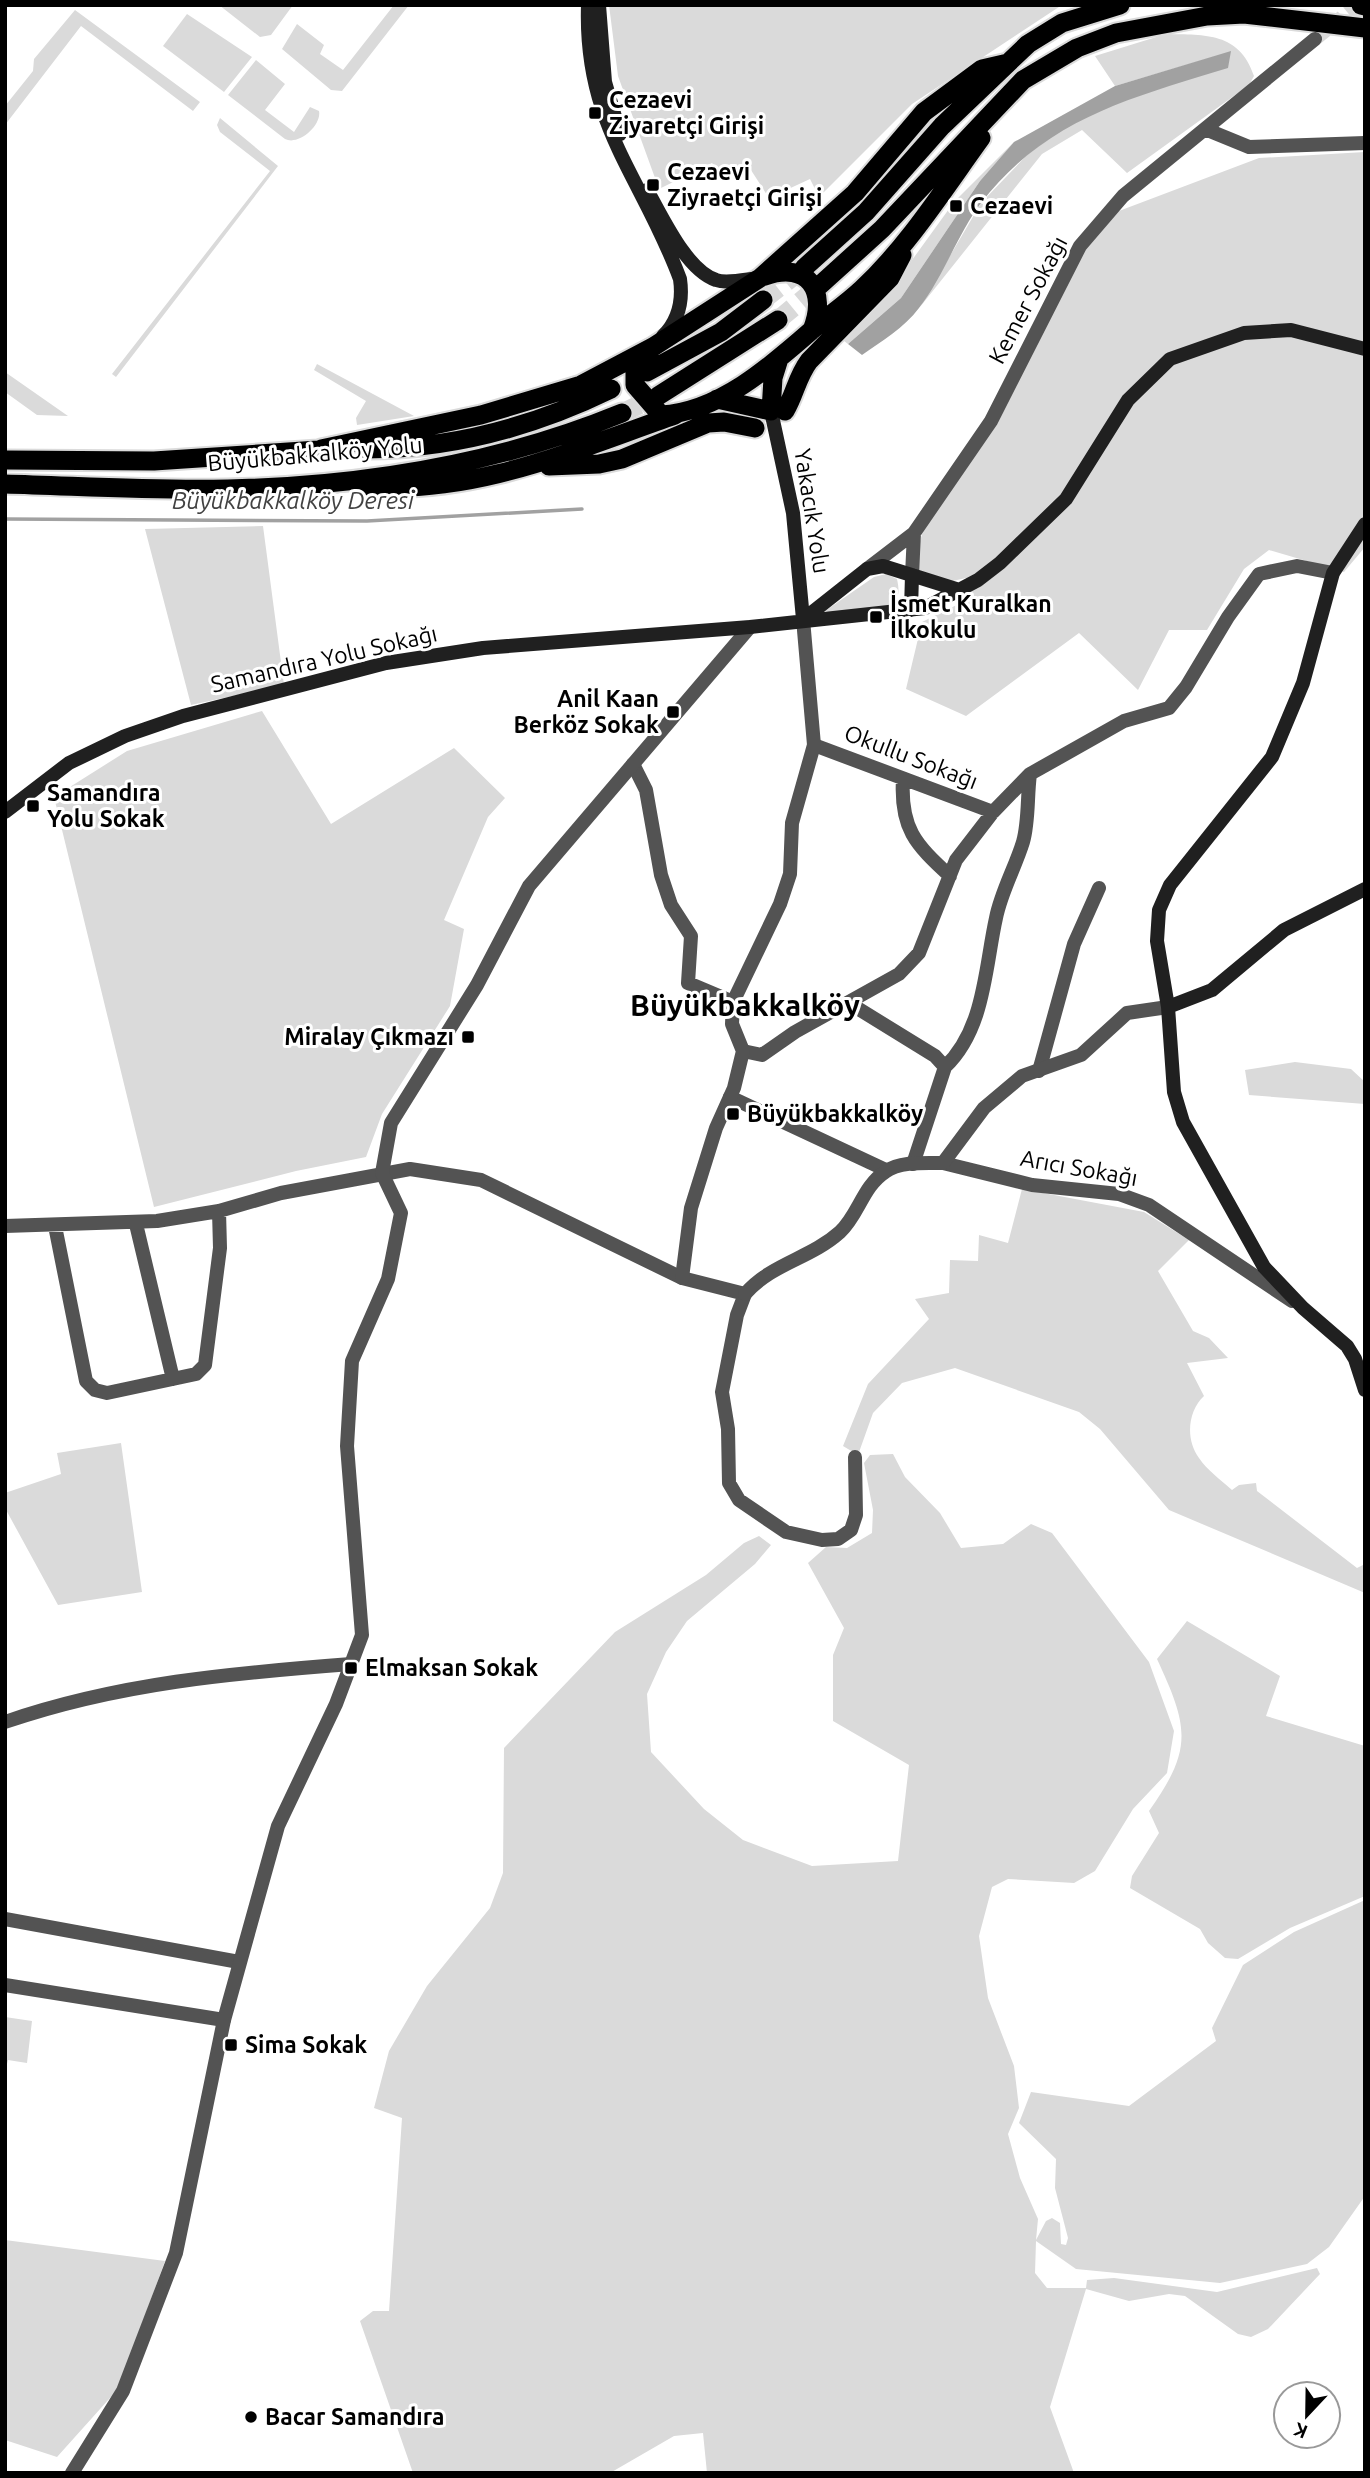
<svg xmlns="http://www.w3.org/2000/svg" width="1370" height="2478" font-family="Ubuntu,sans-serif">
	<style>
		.green { fill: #dadada }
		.water { fill: #a1a1a1 }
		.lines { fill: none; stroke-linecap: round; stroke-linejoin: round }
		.stream { stroke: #a1a1a1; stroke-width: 3.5 }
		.minor-tunnel { stroke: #d9d9d9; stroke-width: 14; stroke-dasharray: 14 7; stroke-linecap: butt }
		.trunk-tunnel { stroke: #d9d9d9; stroke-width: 19; stroke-dasharray: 19 10; stroke-linecap: butt }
		.trunk-casing { stroke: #dbdbdb; stroke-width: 23 }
		.minor { stroke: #535353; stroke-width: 14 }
		.tertiary { stroke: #535353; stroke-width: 14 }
		.secondary { stroke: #202020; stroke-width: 14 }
		.trunk { stroke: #000; stroke-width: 19 }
		.poi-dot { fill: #000; stroke: #fff; stroke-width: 2.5 }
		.labels { text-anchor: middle; stroke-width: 6; stroke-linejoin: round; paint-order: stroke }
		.poi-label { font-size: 23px; font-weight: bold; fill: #000; stroke: #fff; text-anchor: start }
		.street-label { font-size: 23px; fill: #000; stroke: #fff }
		.water-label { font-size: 24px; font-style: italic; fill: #424242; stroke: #fff }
		.district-label { font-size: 30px; font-weight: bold; fill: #000; stroke: #fff }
	</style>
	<rect width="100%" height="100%" fill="#fff"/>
	<path class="green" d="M 219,5 L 293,5 L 271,35 L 260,37 Z
		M 394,5 L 409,5 L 342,91 L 331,90 L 282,49 L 297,24 L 324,45 L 320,54 L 343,70 Z
		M 609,5 L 1062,5 L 912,104 L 819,197 L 810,179 L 769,198 L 749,167 L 724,176 L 712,163 L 659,189 L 618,76 Z
		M 75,10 L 200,102 L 193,111 L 81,26 L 5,125 L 5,106 L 33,71 L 34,59 Z
		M 187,14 L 252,57 L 224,92 L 163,46 Z
		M 1166,34 C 1206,35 1239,32 1254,76 L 1249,85 L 1127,173 L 1082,130 L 1042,154 L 920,307 L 981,203 L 1027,155 L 1070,123 L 1230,52 L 1115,86 L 1095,56 Z
		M 256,60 L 285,84 L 265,110 L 294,132 L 310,107 L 319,111 C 322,125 299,146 285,139 L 228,95 Z
		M 220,118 L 278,166 L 116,377 L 112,374 L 270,171 L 220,132 L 217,125 Z
		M 1016,140 L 980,181 L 901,298 L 848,344 L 839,337 L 894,285 L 954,202 Z
		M 1365,152 L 1365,547 L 1344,572 L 1269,550 L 1244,569 L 1207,630 L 1169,630 L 1138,690 L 1079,633 L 966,716 L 906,689 L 922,622 L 973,597 L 966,578 L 939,584 L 912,569 L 925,524 L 985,433 L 1069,264 L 1111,214 L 1259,158 Z
		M 317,364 L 414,416 L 357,425 L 356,418 L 366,401 L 314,370 Z
		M 5,372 L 68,416 L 37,415 L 5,392 Z
		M 263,526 L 284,685 L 191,705 L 145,529 Z
		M 886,574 L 897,579 C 900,593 899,599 889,609 L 834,614 L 825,611 L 874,577 Z
		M 262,711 L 331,824 L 454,748 L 505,798 L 488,817 L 444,920 L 464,929 L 450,1006 L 382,1114 L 366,1157 L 296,1171 L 154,1207 L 54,797 L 127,751 Z
		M 1295,1062 L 1351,1069 L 1365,1082 L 1365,1104 L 1249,1095 L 1245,1070 Z
		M 1022,1189 L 1144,1212 L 1189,1240 L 1158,1271 L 1193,1331 L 1209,1338 L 1228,1358 L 1187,1363 L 1204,1396 C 1188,1411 1185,1439 1199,1458 C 1207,1470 1221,1480 1232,1490 L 1239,1485 L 1256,1483 L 1257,1491 L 1357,1568 L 1365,1564 L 1365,1593 L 1169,1510 L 1100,1429 L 1079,1412 L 955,1368 L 902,1383 L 873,1413 L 858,1455 L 843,1446 L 868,1384 L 929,1319 L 915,1299 L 949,1293 L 950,1260 L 978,1261 L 979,1235 L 1008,1243 Z
		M 121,1443 L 142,1592 L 58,1605 L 5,1508 L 5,1493 L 61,1474 L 57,1453 Z
		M 893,1454 L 905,1477 L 940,1513 L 961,1548 L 1003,1544 L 1031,1524 L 1052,1533 L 1149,1662 L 1174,1731 L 1167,1773 L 1133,1809 L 1095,1871 L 1074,1883 L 1008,1879 L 992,1887 L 979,1936 L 988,1998 L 1014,2066 L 1019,2108 L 1008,2134 L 1020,2178 L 1038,2219 L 1036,2240 L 1046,2221 L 1052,2218 L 1060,2223 L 1061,2244 L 1066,2245 L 1068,2238 L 1055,2188 L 1056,2159 L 1019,2123 L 1031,2092 L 1129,2106 L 1216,2041 L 1212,2028 L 1243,1965 L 1294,1932 L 1365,1900 L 1365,2196 L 1329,2247 L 1307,2264 L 1220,2283 L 1076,2269 L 1036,2241 L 1035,2273 L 1047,2288 L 1086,2288 L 1087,2280 L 1114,2278 L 1217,2292 L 1317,2268 L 1320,2274 L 1268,2329 L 1251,2337 L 1238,2334 L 1185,2296 L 1169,2294 L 1129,2301 L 1086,2289 L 1050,2407 L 1074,2473 L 707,2473 L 703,2433 L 674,2436 L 610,2473 L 413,2473 L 360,2321 L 373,2311 L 389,2311 L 402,2118 L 374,2108 L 389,2051 L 427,1986 L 490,1908 L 503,1873 L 504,1748 L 615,1632 L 706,1575 L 744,1543 L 759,1536 L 771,1545 L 755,1564 L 687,1621 L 666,1652 L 647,1694 L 651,1752 L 704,1809 L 743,1840 L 812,1866 L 898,1861 L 909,1765 L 833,1721 L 833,1655 L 844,1628 L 808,1563 L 826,1547 L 847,1548 L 872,1533 L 873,1510 L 864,1463 L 870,1455 Z
		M 1187,1621 L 1280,1676 L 1266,1716 L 1365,1746 L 1365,1896 L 1290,1928 L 1238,1959 L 1225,1958 L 1208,1943 L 1200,1929 L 1130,1888 L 1132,1876 L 1159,1833 L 1149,1811 C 1194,1748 1188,1726 1157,1659 Z
		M 5,2017 L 32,2021 L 27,2063 L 8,2060 L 5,2072 Z
		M 5,2240 L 165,2261 L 118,2389 L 57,2457 L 5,2440 Z"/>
	<path class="water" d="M 1231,51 L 1228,68 C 1131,98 1047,118 981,203 C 957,235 944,276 919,308 C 904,328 882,341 862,355 L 848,344 L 901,298 L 980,181 L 1014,142 L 1115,86 Z"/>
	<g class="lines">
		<path class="stream" d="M 5,519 L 367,521 L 582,509"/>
		<path class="minor-tunnel" d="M 1315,39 L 1357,5"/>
		<path class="trunk-tunnel" d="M 763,300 L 804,268
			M 778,320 L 819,286
			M 622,413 L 658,396"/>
		<defs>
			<path id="trunk" d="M 1361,5 L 1365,6
				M 804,268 L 866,212 L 942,126 L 1028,44 L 1062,23 L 1120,5
				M 765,276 C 808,261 828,291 812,330
				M 819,286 L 882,229 L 1023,80 L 1077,48 L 1116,33 L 1207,16 L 1244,14 L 1365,28
				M 650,351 L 635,369 L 635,385 L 661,415 C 719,412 771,366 812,330 C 828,316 846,304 862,289 C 908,246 944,189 981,138
				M 647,372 L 721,332 L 763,300
				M 658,396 L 778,320
				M 717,399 L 771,411 L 773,378 L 778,362
				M 785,411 C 795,394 797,377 809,361 L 890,278 L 902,255
				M 321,449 L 481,415 L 581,385 L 653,347 L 760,278 L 855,193 L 924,112 L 982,69 L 1008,63
				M 366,449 C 453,449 533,427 611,389
				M 5,460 L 154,461 L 333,449
				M 549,466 L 599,464 L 622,459 L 708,423 L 724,422 L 755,428
				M 5,484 C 79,486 154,491 228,489 C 362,486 498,464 622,413
				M 363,486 C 473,496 574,450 675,415"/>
		</defs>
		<use href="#trunk" class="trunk-casing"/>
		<path class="minor" d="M 1205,129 L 1249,147 L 1365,143
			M 867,569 L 914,533 L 991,421 L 1080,246 L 1123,196 L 1315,39
			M 912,575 L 914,533
			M 814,745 L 993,812
			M 633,764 L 646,790 L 661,875 L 671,905 L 691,936 L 688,983 L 733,1002
			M 903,779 C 900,828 915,844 950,876
			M 849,1003 L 935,1056 L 945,1067 L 913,1164
			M 743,1051 L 762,1055 L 795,1032 L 899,974 L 919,953 L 956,860 L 993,812 L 1030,774 L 1124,721 L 1169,708 L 1186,687 L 1228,617 L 1259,574 L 1297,566 L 1333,573
			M 945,1067 C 985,1029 985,967 996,918 C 1001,892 1015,868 1023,842 C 1029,821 1027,796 1030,774
			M 1039,1071 L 1074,944 L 1099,888
			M 730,1097 L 886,1170
			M 943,1163 L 1032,1185 L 1119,1194 L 1149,1205 L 1292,1301
			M 136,1224 L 173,1379
			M 5,1226 L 157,1221 L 219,1211 L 281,1193 L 410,1169 L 481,1180 L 682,1278 L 745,1294 L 737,1315 L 722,1392 L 728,1429 L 729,1483 L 739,1500 L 786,1532 L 822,1540 L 838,1539 L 851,1530 L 856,1515 L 855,1457
			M 55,1226 L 86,1381 L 95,1390 L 107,1393 L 196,1374 L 205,1365 L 220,1248 L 219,1211
			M 5,1722 C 118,1683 233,1673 351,1664
			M 5,1919 L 239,1962
			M 5,1985 L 224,2020"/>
		<path class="tertiary" d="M 682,1278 L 691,1208 L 716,1128 L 734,1088 L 743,1051 L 732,1024 L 733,1002 L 780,904 L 790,874 L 792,823 L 814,745 L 803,619
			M 745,1294 C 772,1263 810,1259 840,1232 C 858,1216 863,1186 885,1172 C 899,1161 926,1163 943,1163 L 984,1108 L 1022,1076 L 1081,1055 L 1127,1013 L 1168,1007
			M 72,2473 L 123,2391 L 176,2253 L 224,2020 L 278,1826 L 336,1704 L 362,1635 L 347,1446 L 352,1361 L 388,1279 L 401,1213 L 382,1173 L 391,1123 L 477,985 L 529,886 L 750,627"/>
		<path class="secondary" d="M 588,5 C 584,126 642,176 680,279 C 683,300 679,320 663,336
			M 599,5 L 605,82 L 620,134
			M 647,190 C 662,216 686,270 716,280 C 727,284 747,279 759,278
			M 771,411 L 793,513 L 803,619
			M 1365,524 L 1333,573 L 1303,683 L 1272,757 L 1170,885 L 1159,910 L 1157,941 L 1168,1007 L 1174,1092 L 1183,1122 L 1264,1267 L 1303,1308 L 1347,1346 L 1355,1359 L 1365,1390
			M 911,610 L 912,575
			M 805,618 L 867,569 L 883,566 L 956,589
			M 5,812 L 69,763 L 125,736 L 183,716 L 386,663 L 483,648 L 750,627 L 925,608 L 978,580 L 1000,563 L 1066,499 L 1128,400 L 1170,359 L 1244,333 L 1291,330 L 1365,349
			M 1168,1007 L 1212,990 L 1284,930 L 1365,889"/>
		<use href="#trunk" class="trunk"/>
	</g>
	<g class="poi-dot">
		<rect x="588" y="106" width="14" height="14" rx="3.5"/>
		<rect x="646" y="178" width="14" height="14" rx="3.5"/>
		<rect x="949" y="199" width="14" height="14" rx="3.5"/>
		<rect x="869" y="610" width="14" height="14" rx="3.5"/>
		<rect x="666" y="705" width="14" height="14" rx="3.5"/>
		<rect x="26" y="799" width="14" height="14" rx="3.5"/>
		<rect x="461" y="1030" width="14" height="14" rx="3.5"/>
		<rect x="726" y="1107" width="14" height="14" rx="3.5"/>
		<rect x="344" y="1661" width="14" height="14" rx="3.5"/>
		<rect x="224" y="2038" width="14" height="14" rx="3.5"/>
		<circle cx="251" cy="2417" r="7"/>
	</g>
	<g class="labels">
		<g class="poi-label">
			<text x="609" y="108">Cezaevi<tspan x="609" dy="26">Ziyaretçi Girişi</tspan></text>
			<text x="667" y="180">Cezaevi<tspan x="667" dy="26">Ziyraetçi Girişi</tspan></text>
			<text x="970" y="214">Cezaevi</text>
			<text x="890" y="612">İsmet Kuralkan<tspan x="890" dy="26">İlkokulu</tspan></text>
			<text x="659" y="707" text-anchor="end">Anil Kaan<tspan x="659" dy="26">Berköz Sokak</tspan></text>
			<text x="47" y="801">Samandıra<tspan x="47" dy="26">Yolu Sokak</tspan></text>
			<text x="454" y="1045" text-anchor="end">Miralay Çıkmazı</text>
			<text x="747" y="1122">Büyükbakkalköy</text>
			<text x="365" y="1676">Elmaksan Sokak</text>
			<text x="245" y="2053">Sima Sokak</text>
			<text x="265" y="2425">Bacar Samandıra</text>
		</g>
		<g class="street-label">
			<text transform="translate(1028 300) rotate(-62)" y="8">Kemer Sokağı</text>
			<text transform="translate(315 454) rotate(-5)" y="8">Büyükbakkalköy Yolu</text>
			<text transform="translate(812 511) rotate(81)" y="8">Yakacık Yolu</text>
			<text transform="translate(324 659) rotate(-13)" y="8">Samandıra Yolu Sokağı</text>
			<text transform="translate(911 757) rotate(21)" y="8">Okullu Sokağı</text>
			<text transform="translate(1079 1168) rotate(10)" y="8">Arıcı Sokağı</text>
		</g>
		<g class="water-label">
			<text x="293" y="509">Büyükbakkalköy Deresi</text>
		</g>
		<g class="district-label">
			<text x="745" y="1016">Büyükbakkalköy</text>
		</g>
	</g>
	<rect width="1370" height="2478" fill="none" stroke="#000000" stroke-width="14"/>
	<g transform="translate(1307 2415) rotate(202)"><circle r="33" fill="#ffffff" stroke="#999999" stroke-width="2"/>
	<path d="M0-5L12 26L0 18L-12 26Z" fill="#000000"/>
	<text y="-10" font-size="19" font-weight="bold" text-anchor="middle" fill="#000000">K</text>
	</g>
</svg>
